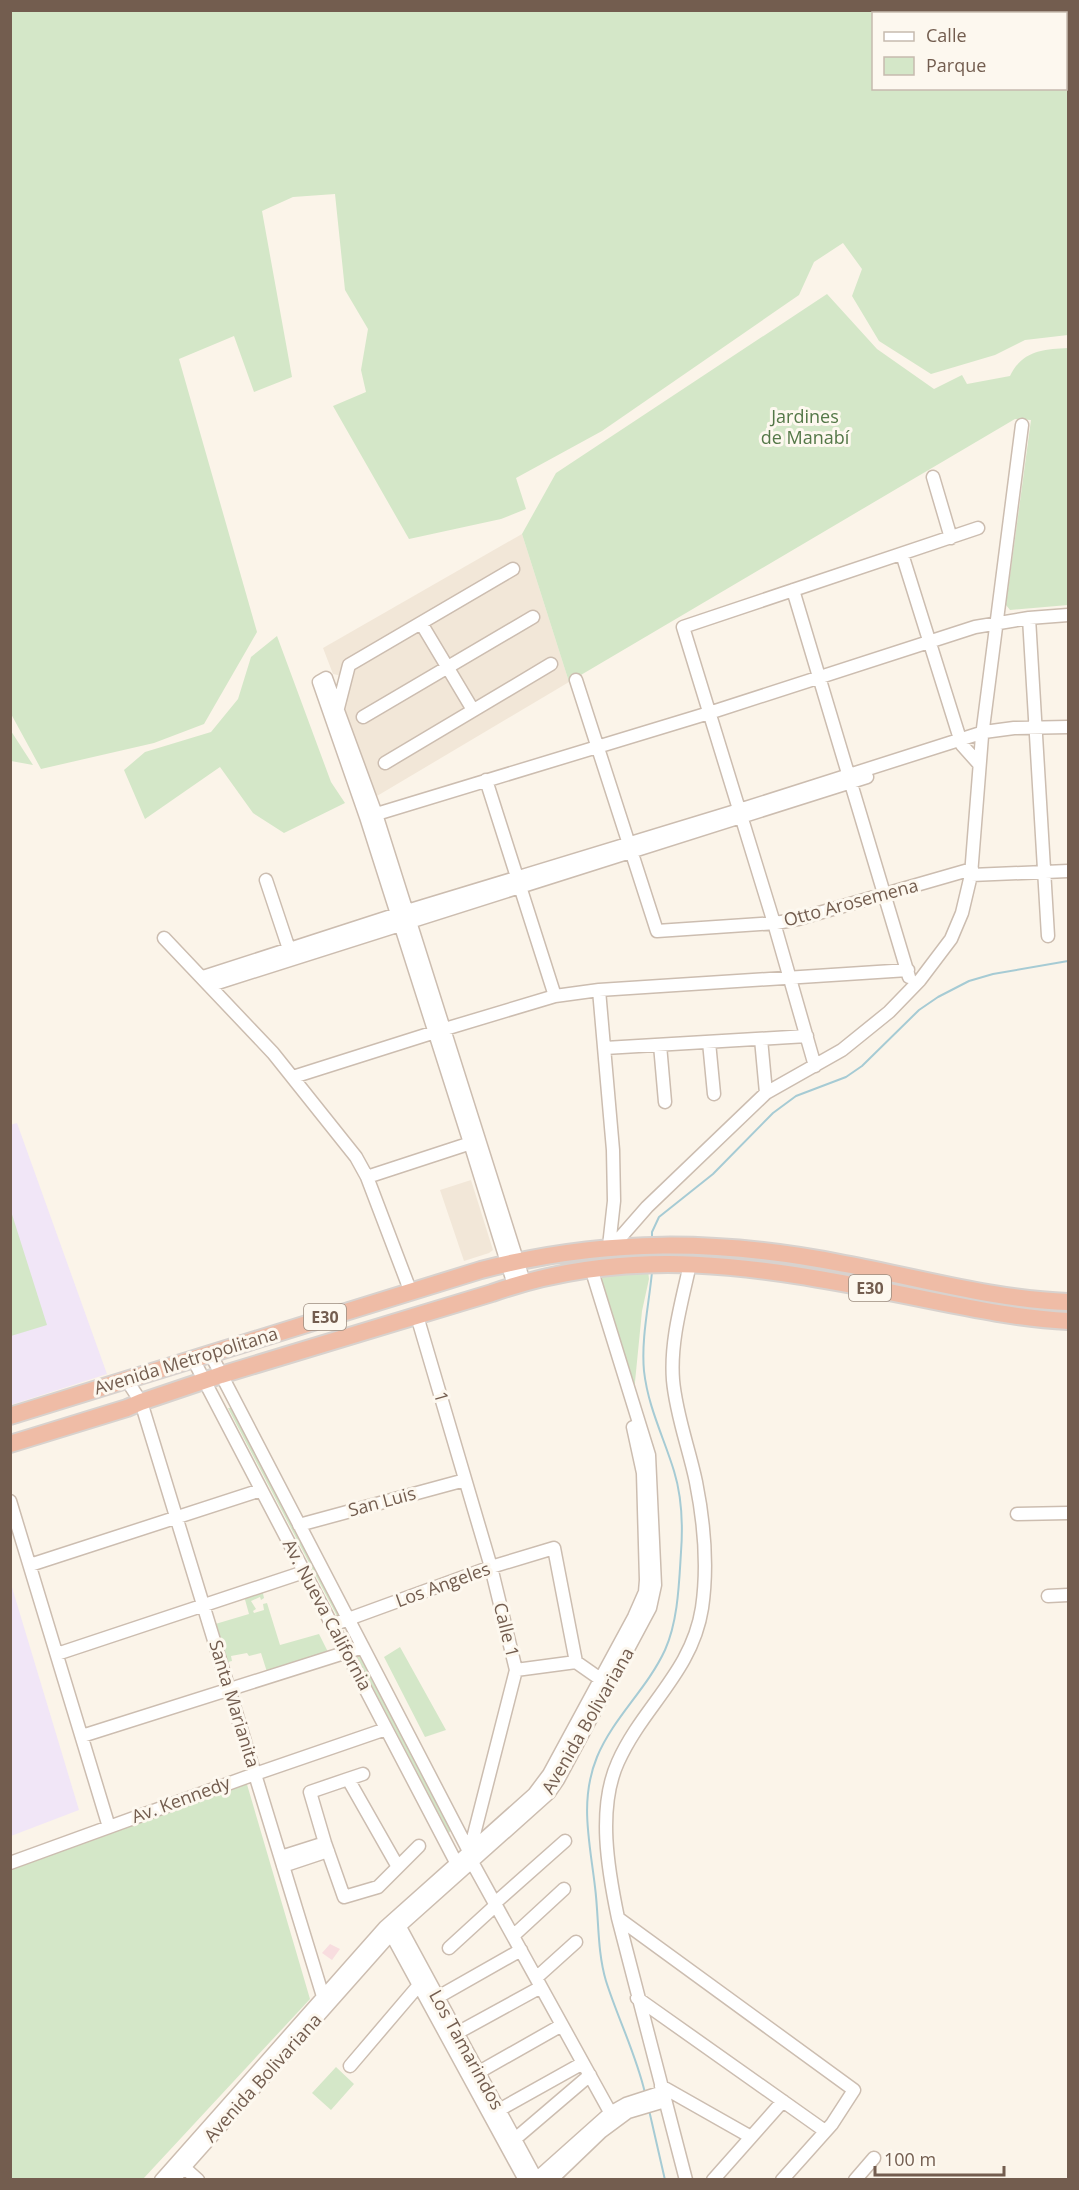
<svg xmlns="http://www.w3.org/2000/svg" width="1079" height="2190" font-family="'Open Sans',sans-serif">
	<style>
		.residential { fill: #f2e7d8 }
		.education { fill: #f1e6f7 }
		.medical { fill: #f8dddf }
		.green { fill: #d4e7c8; fill-rule: evenodd }
		.lines { fill: none; stroke-linecap: round; stroke-linejoin: round }
		.stream { stroke: #a6cbd4; stroke-width: 2 }
		.minor-casing { stroke: #ccbdb0; stroke-width: 15 }
		.highway-casing { stroke: #d8d2ce; stroke-width: 20 }
		.minor { stroke: #fff; stroke-width: 12 }
		.highway { stroke: #efbca6; stroke-width: 16 }
		.labels { text-anchor: middle; stroke-width: 6; stroke-linejoin: round; paint-order: stroke }
		.shield { fill: #fdf8ef; stroke: #9c8c7f; stroke-width: 1.5 }
		.shield-label { font-size: 16px; font-weight: bold; fill: #735d4f }
		.park-label { font-size: 18px; fill: #547848; stroke: #fdf8ef }
		.street-label { font-size: 18px; fill: #735d4f; stroke: #fdf8ef }
	</style>
	<rect width="100%" height="100%" fill="#fbf4e9"/>
	<path class="residential" d="M 522,534 L 569,682 L 377,796 L 344,710 L 352,678 L 333,674 L 323,648 Z
		M 471,1180 L 493,1250 L 489,1253 L 464,1261 L 440,1190 Z"/>
	<path class="education" d="M 17,1123 L 107,1374 L 11,1405 L 10,1125 Z
		M 11,1584 L 79,1810 L 11,1836 L 10,1836 Z"/>
	<path class="medical" d="M 330,1944 L 340,1949 L 332,1960 L 322,1953 Z"/>
	<path class="green" d="M 10,11 L 1068,11 L 1068,335 L 1025,340 L 995,355 L 931,374 L 879,341 L 852,296 L 862,269 L 843,243 L 814,262 L 799,295 L 602,431 L 516,478 L 526,509 L 501,519 L 409,539 L 333,406 L 366,392 L 361,370 L 368,329 L 345,290 L 335,194 L 293,197 L 262,211 L 292,377 L 254,392 L 234,336 L 179,359 L 257,632 L 204,724 L 154,743 L 41,769 L 10,712 ZM 874,14 L 1066,14 L 1066,88 L 874,88 Z
		M 827,294 L 877,349 L 934,389 L 962,375 L 967,384 L 1010,376 C 1022,351 1043,349 1068,348 L 1068,605 L 1010,610 L 1006,605 L 1031,420 L 1015,419 L 569,682 L 522,534 L 556,473 Z
		M 277,636 L 331,782 L 345,803 L 284,833 L 253,813 L 220,767 L 145,819 L 124,770 L 145,752 L 211,732 L 238,699 L 251,657 Z
		M 11,731 L 33,765 L 11,761 Z
		M 10,1208 L 47,1325 L 11,1336 L 10,1336 Z
		M 648,1270 L 649,1279 L 642,1311 L 634,1392 L 601,1277 Z
		M 228,1408 L 231,1408 L 339,1613 L 337,1616 Z
		M 262,1589 L 264,1598 L 261,1600 L 260,1597 L 251,1601 L 256,1609 L 253,1611 L 254,1613 L 264,1610 L 263,1604 L 267,1603 L 280,1645 L 319,1634 L 328,1652 L 267,1672 L 261,1653 L 249,1656 L 247,1653 L 231,1656 L 232,1661 L 223,1663 L 212,1625 L 249,1614 L 244,1596 Z
		M 400,1647 L 446,1730 L 425,1737 L 384,1657 Z
		M 357,1657 L 360,1657 L 451,1830 L 449,1833 Z
		M 246,1781 L 310,1999 L 143,2179 L 11,2179 L 11,1866 Z
		M 336,2067 L 354,2084 L 331,2110 L 312,2093 Z"/>
	<g class="lines">
		<path class="stream" d="M 652,1239 L 652,1232 L 659,1217 L 713,1174 L 773,1113 L 796,1096 L 846,1077 L 862,1066 L 919,1010 L 938,997 L 969,981 L 993,974 L 1068,961
			M 645,2093 C 636,2054 618,2019 606,1981 C 597,1951 599,1918 595,1887 C 590,1843 579,1801 597,1757 C 613,1718 647,1689 665,1650 C 678,1621 679,1584 681,1552 C 683,1525 682,1497 674,1471 C 664,1438 648,1407 644,1371 C 641,1339 649,1304 652,1272
			M 649,2110 L 665,2180"/>
		<defs>
			<path id="minor" d="M 933,477 L 951,538
				M 902,554 L 960,739 L 962,745 L 979,764
				M 793,590 L 909,977
				M 1029,618 L 1048,936
				M 421,623 L 473,710
				M 576,680 L 657,931 L 776,923 L 798,919 L 972,869
				M 338,708 L 349,665 L 513,569
				M 363,717 L 533,617
				M 385,763 L 551,664
				M 486,780 L 555,996
				M 370,816 L 709,713 L 975,627 L 1029,618 L 1068,615
				M 971,875 L 1068,871
				M 266,880 L 291,955
				M 164,938 L 273,1053 L 356,1157 L 367,1177 L 410,1290
				M 203,977 L 407,911 L 739,810 L 984,732 L 1014,728 L 1068,727
				M 211,985 L 867,777
				M 599,990 L 613,1150 L 614,1201 L 609,1246
				M 761,1039 L 766,1093
				M 709,1042 L 714,1094
				M 660,1045 L 665,1102
				M 605,1048 L 807,1036
				M 815,1066 L 774,923 L 683,627 L 978,528
				M 293,1077 L 435,1032 L 555,996 L 599,990 L 908,970
				M 367,1177 L 477,1141
				M 612,1247 L 647,1207 L 766,1093 L 842,1050 L 889,1012 L 920,980 L 951,939 L 962,913 L 971,875 L 982,736 L 1022,425
				M 514,1285 L 470,1143 L 366,817 L 319,682 L 326,678 L 376,814 L 524,1282
				M 417,1316 L 491,1567 L 516,1670 L 470,1850
				M 210,1353 L 472,1857
				M 193,1359 L 459,1868
				M 126,1379 L 141,1402 L 325,2003
				M 10,1501 L 109,1827
				M 1017,1514 L 1068,1513
				M 299,1525 L 465,1480
				M 30,1565 L 261,1490
				M 1048,1596 L 1068,1595
				M 332,1625 L 491,1567 L 554,1548 L 576,1662 L 606,1683
				M 57,1654 L 304,1572
				M 516,1670 L 576,1662
				M 82,1736 L 363,1647
				M 348,1779 L 398,1867 L 378,1887 L 344,1897 L 325,1843 L 310,1792 Z
				M 348,1779 L 363,1774
				M 281,1857 L 325,1843
				M 472,1862 L 615,2121
				M 10,1863 L 255,1774 L 386,1729
				M 283,1866 L 328,1851
				M 398,1867 L 419,1846
				M 495,1903 L 565,1841
				M 618,1918 L 854,2090 L 832,2124 L 782,2180
				M 392,1927 L 391,1934 L 525,2180
				M 394,1927 L 400,1927 L 537,2180
				M 513,1936 L 564,1889
				M 449,1948 L 496,1905
				M 536,1978 L 576,1942
				M 438,1997 L 521,1950
				M 637,1998 L 825,2131
				M 457,2033 L 541,1987
				M 350,2066 L 419,1985
				M 479,2072 L 562,2025
				M 661,2086 L 751,2137
				M 499,2110 L 583,2063
				M 515,2139 L 590,2075
				M 178,2162 L 198,2180
				M 161,2180 L 385,1927 L 534,1794 L 549,1774 L 634,1617 L 645,1592 L 646,1580 L 643,1473 L 633,1427
				M 173,2180 L 391,1934 L 549,1793 L 558,1780 L 650,1608 L 655,1585 L 649,1455 L 591,1268
				M 535,2180 L 610,2113 L 626,2104 L 663,2092
				M 551,2180 L 601,2132 L 628,2112 L 665,2101
				M 686,2180 L 618,1918 C 608,1870 597,1808 618,1762 C 643,1706 692,1672 702,1608 C 708,1567 704,1522 696,1482 C 689,1448 676,1415 673,1380 C 670,1341 682,1301 690,1264
				M 713,2180 L 783,2101
				M 855,2180 L 874,2158"/>
			<path id="highway" d="M 10,1416 L 481,1270 C 605,1238 720,1239 845,1264 C 920,1278 992,1299 1068,1302
				M 10,1444 L 127,1408 L 141,1402 L 221,1375 L 492,1293 C 631,1244 758,1266 899,1294 C 955,1305 1011,1318 1068,1321"/>
		</defs>
		<use href="#minor" class="minor-casing"/>
		<use href="#highway" class="highway-casing"/>
		<use href="#minor" class="minor"/>
		<use href="#highway" class="highway"/>
	</g>
	<g class="labels">
		<g class="shield">
			<rect x="849" y="1275" width="42" height="26" rx="4.5"/>
			<rect x="304" y="1304" width="42" height="26" rx="4.5"/>
		</g>
		<g class="shield-label">
			<text x="870" y="1294">E30</text>
			<text x="325" y="1323">E30</text>
		</g>
		<g class="park-label">
			<text x="805" y="423">Jardines<tspan x="805" dy="21">de Manabí</tspan></text>
		</g>
		<g class="street-label">
			<text transform="translate(851 903) rotate(-15)" y="6">Otto Arosemena</text>
			<text transform="translate(186 1361) rotate(-17)" y="6">Avenida Metropolitana</text>
			<text transform="translate(441 1397) rotate(74)" y="6">1</text>
			<text transform="translate(382 1502) rotate(-15)" y="6">San Luis</text>
			<text transform="translate(443 1585) rotate(-20)" y="6">Los Angeles</text>
			<text transform="translate(327 1615) rotate(62)" y="6">Av. Nueva California</text>
			<text transform="translate(506 1630) rotate(76)" y="6">Calle 1</text>
			<text transform="translate(234 1704) rotate(73)" y="6">Santa Marianita</text>
			<text transform="translate(588 1721) rotate(-60)" y="6">Avenida Bolivariana</text>
			<text transform="translate(181 1800) rotate(-20)" y="6">Av. Kennedy</text>
			<text transform="translate(466 2050) rotate(61)" y="6">Los Tamarindos</text>
			<text transform="translate(263 2078) rotate(-48)" y="6">Avenida Bolivariana</text>
		</g>
	</g>
	<rect width="1079" height="2190" fill="none" stroke="#735d4f" stroke-width="24"/>
	<rect x="872" y="12" width="195" height="78" fill="#fdf8ef" stroke="#c6baaf" stroke-width="1.5"/>
	<rect x="884" y="32" width="30" height="9" fill="#ffffff" stroke="#c6baaf" stroke-width="1.5"/>
	<text x="926" y="42" font-size="18" fill="#735d4f">Calle</text>
	<rect x="884" y="57" width="30" height="18" fill="#d4e7c8" stroke="#c6baaf" stroke-width="1.5"/>
	<text x="926" y="72" font-size="18" fill="#735d4f">Parque</text>
	<path d="M875 2166v9h129v-9" fill="none" stroke="#735d4f" stroke-width="3"/>
	<text x="884" y="2166" font-size="18" fill="#735d4f" stroke="#fdf8ef" stroke-width="4.5" paint-order="stroke">100 m</text>
</svg>
